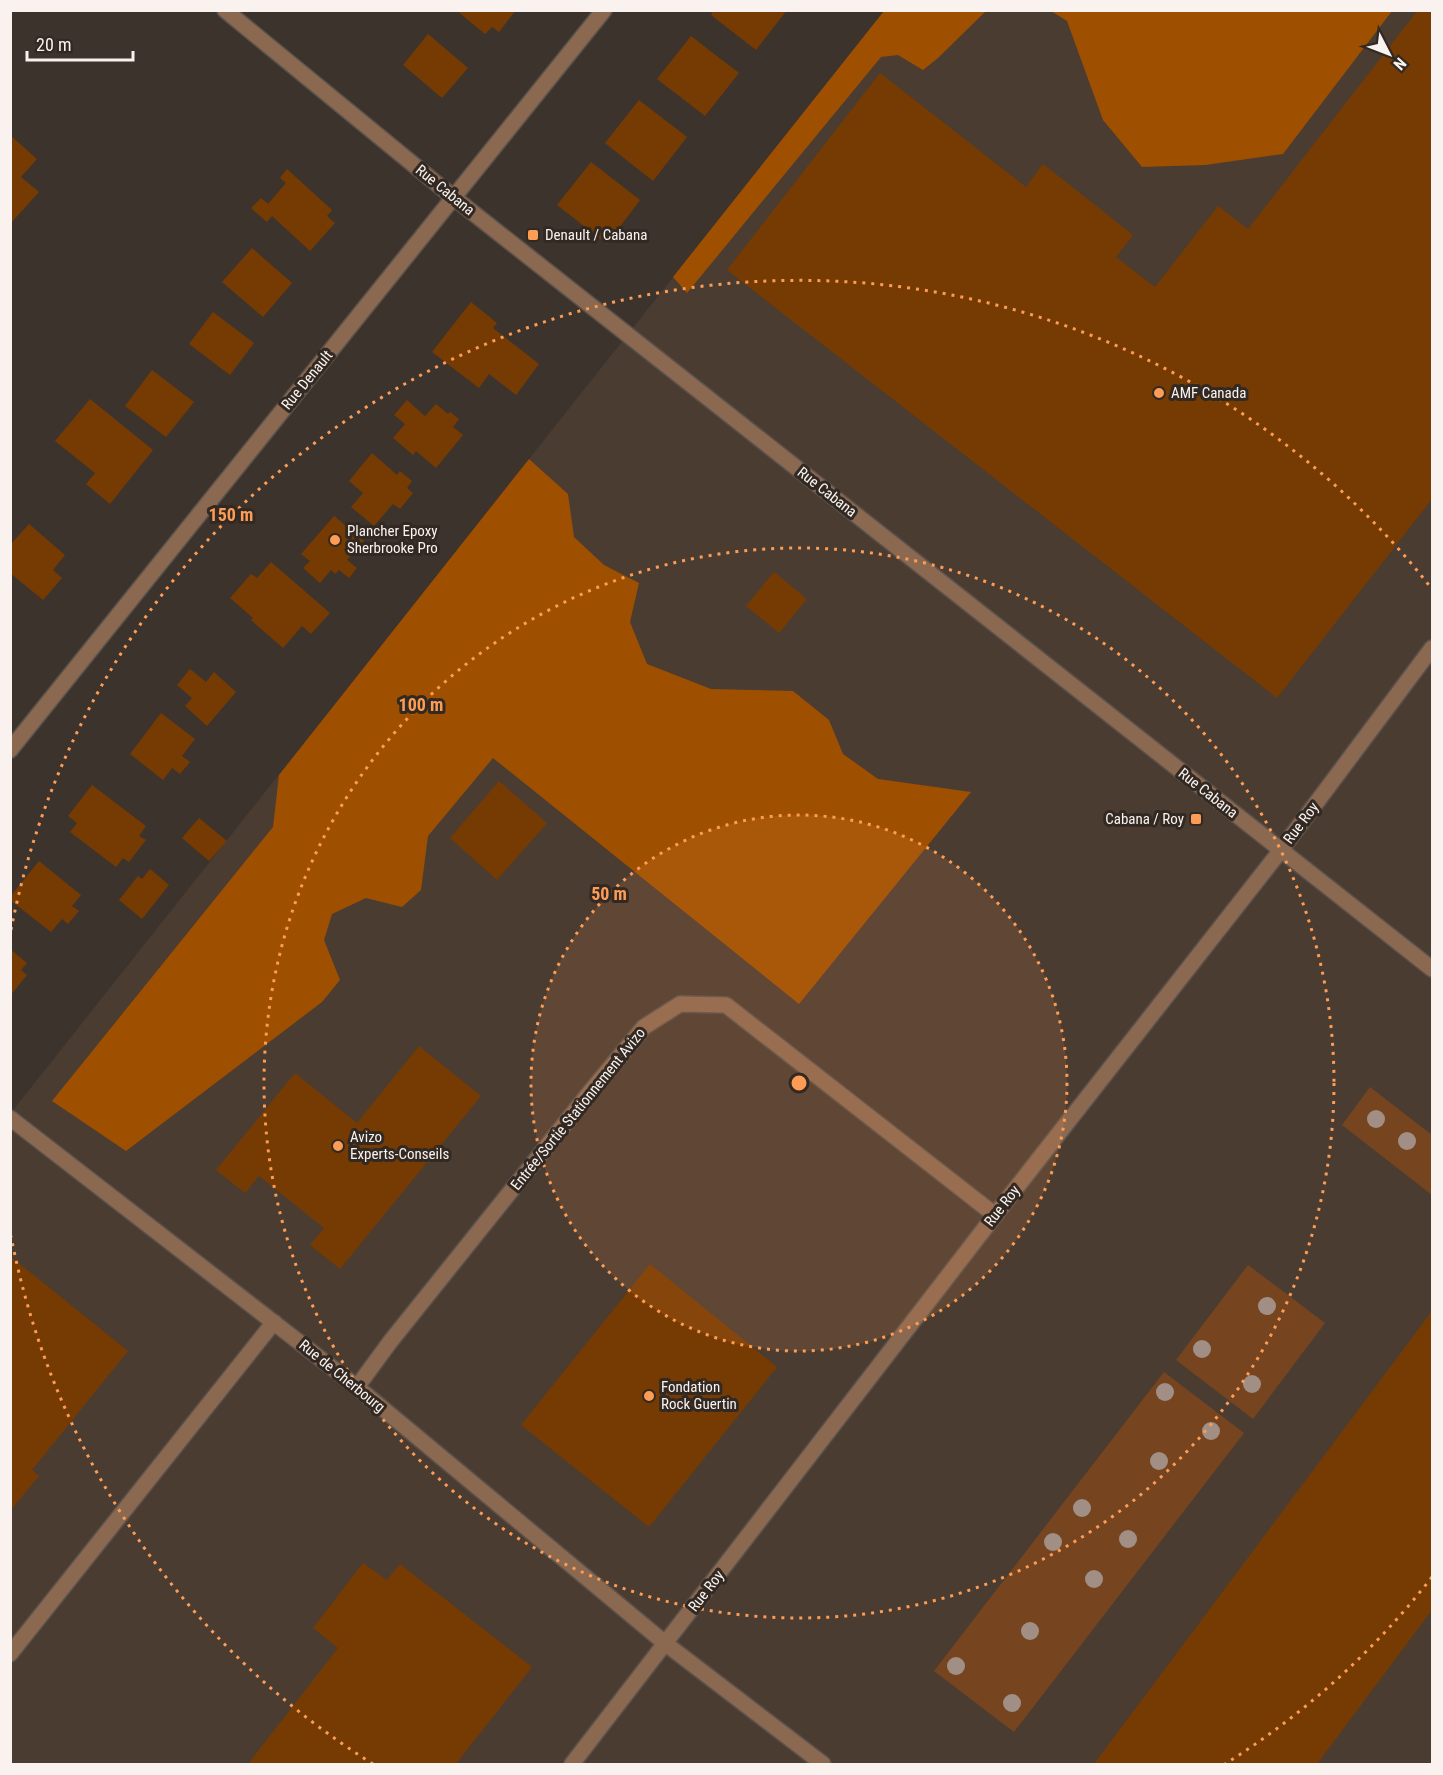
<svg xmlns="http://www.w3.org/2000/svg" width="1443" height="1775" font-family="'Roboto Condensed',sans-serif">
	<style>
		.built { fill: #4b3c31 }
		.green { fill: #76451f }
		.forest { fill: #9e4f00 }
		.building { fill: #763b02 }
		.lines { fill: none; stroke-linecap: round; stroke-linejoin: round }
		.service-casing { stroke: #5b524c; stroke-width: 18 }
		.minor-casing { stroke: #5b524c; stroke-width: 18 }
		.service { stroke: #8b6850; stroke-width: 15 }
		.minor { stroke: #8b6850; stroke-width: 15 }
		.tree { fill: #a18f85 }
		.ring { fill: none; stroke: #fd9c55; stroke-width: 3; stroke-dasharray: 3 6 }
		.poi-dot { fill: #fd9c55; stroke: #332923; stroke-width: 2 }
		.labels { text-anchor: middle; stroke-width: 6; stroke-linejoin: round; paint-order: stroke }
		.street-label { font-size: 15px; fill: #f9f2ee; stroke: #332923 }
		.poi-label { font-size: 15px; fill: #f9f2ee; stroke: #332923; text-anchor: start }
		.centre { fill: #fd9c55; stroke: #332923; stroke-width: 3 }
		.ring-label { font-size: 18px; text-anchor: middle; font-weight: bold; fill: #fd9c55; stroke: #332923; stroke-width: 6; stroke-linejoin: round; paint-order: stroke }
	</style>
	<rect width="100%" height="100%" fill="#3d332d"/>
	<path class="built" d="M 884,11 L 1432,11 L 1432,1764 L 11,1764 L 10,1114 Z"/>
	<path class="green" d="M 1370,1087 L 1432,1135 L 1432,1195 L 1342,1125 Z
		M 1248,1265 L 1325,1323 L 1253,1419 L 1176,1360 Z
		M 1164,1372 L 1244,1433 L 1014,1732 L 934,1671 Z"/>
	<path class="forest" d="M 884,11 L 986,11 L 938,58 L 923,70 L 898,55 L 881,57 L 687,293 L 673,277 Z
		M 1051,11 L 1392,11 L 1283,154 L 1205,165 L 1142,167 L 1103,120 L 1067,21 Z
		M 529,459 L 568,494 L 574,537 L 604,565 L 639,583 L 630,622 L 647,664 L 711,689 L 793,691 L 829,720 L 843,754 L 878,779 L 971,792 L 799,1004 L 493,758 L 428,836 L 421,890 L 402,907 L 366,898 L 332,914 L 324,940 L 340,980 L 322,1002 L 126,1151 L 52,1101 L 273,827 L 279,775 Z"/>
	<path class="building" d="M 456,10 L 516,10 L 499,32 L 492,27 L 485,34 Z
		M 714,10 L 787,10 L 756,50 L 711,15 Z
		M 1418,10 L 1432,10 L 1432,499 L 1277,698 L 727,270 L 880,73 L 1026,187 L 1043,164 L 1133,235 L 1116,257 L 1155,287 L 1218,206 L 1248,229 Z
		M 428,34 L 468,68 L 442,98 L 403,65 Z
		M 691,36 L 739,73 L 705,116 L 657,79 Z
		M 639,100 L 687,137 L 653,181 L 605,143 Z
		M 10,135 L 37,159 L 21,177 L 39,192 L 10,224 Z
		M 591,162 L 640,200 L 607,244 L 557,205 Z
		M 287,169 L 332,210 L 327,216 L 335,223 L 310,251 L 272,216 L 267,222 L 251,208 L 261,198 L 268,204 L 286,183 L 280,178 Z
		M 252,248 L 292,283 L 263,317 L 222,282 Z
		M 471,302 L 497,323 L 493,328 L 539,364 L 516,395 L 489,374 L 479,388 L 432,352 Z
		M 213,312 L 254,343 L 230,375 L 189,344 Z
		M 152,370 L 194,402 L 166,437 L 125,406 Z
		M 90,399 L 153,450 L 110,504 L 86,484 L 95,473 L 55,441 Z
		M 407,400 L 425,416 L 436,404 L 448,414 L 450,412 L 459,419 L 453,427 L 463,435 L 436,468 L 416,451 L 413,455 L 393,438 L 405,424 L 394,415 Z
		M 372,453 L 397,475 L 400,471 L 412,481 L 407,488 L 413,493 L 400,509 L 393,504 L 374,526 L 351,507 L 363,493 L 349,481 Z
		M 334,516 L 364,541 L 347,560 L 357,568 L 349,578 L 339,570 L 335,574 L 331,570 L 320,583 L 303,568 L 310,561 L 301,554 Z
		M 29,524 L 65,555 L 53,570 L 62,578 L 43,600 L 10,573 L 10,545 Z
		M 271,562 L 330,613 L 311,634 L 302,626 L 283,648 L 251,620 L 253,618 L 230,598 L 251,574 L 257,578 Z
		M 774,572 L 807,599 L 779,633 L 746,606 Z
		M 190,669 L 206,682 L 214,672 L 236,692 L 207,726 L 185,706 L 192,698 L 177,685 Z
		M 161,713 L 195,739 L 182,756 L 190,762 L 180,774 L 172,768 L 163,780 L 130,754 Z
		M 499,781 L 547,823 L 497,880 L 450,838 Z
		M 92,785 L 146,826 L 139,836 L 146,840 L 129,862 L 123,858 L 116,867 L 70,832 L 77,823 L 68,816 Z
		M 199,818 L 227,841 L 209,861 L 182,838 Z
		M 39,861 L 81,895 L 72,906 L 79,911 L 68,924 L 62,919 L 51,932 L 10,900 L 10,897 Z
		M 150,869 L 169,885 L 142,919 L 119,900 L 138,876 L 142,879 Z
		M 10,949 L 27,963 L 21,970 L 27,975 L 10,996 Z
		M 419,1046 L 481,1096 L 340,1269 L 310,1245 L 324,1228 L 259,1176 L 245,1193 L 216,1170 L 295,1073 L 357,1123 Z
		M 10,1256 L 128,1351 L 32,1470 L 39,1476 L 10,1511 Z
		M 650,1264 L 777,1367 L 649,1527 L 521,1425 Z
		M 1432,1311 L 1432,1610 L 1317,1764 L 1094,1764 Z
		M 363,1563 L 387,1580 L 400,1564 L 532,1667 L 456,1764 L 248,1764 L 338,1648 L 313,1628 Z"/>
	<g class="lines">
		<defs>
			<path id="service" d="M 357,1387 L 390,1342 L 591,1091 L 644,1027 L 680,1004 L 726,1005 L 995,1215
				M 666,1644 L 823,1764
				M 10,1654 L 274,1322"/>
			<path id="minor" d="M 225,10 L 453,197 L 1432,969
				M 10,750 L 604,10
				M 10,1118 L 357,1387 L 666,1644
				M 572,1764 L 995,1215 L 1281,850 L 1432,648"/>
		</defs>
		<use href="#service" class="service-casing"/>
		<use href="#minor" class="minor-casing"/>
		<use href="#service" class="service"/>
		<use href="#minor" class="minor"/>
	</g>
	<g class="tree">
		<circle cx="1376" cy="1119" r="9"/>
		<circle cx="1407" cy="1141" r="9"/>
		<circle cx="1267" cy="1306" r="9"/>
		<circle cx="1202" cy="1349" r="9"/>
		<circle cx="1252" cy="1384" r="9"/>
		<circle cx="1165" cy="1392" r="9"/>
		<circle cx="1211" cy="1431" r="9"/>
		<circle cx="1159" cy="1461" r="9"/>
		<circle cx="1082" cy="1508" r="9"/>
		<circle cx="1128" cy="1539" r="9"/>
		<circle cx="1053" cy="1542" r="9"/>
		<circle cx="1094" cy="1579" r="9"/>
		<circle cx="1030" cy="1631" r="9"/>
		<circle cx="956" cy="1666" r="9"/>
		<circle cx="1012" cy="1703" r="9"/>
	</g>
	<circle cx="799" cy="1083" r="268" fill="#fd9c55" fill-opacity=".12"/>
	<g class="ring">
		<circle cx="799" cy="1083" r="268"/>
		<circle cx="799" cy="1083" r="535"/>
		<path d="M1432 1577A803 803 0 0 1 1225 1764M373 1764A803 803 0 0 1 11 1236M11 930A803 803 0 0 1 1432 589"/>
	</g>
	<g class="poi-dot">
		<rect x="527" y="229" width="12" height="12" rx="3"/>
		<circle cx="1159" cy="393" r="6"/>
		<circle cx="335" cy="540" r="6"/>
		<rect x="1190" y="813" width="12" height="12" rx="3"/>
		<circle cx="338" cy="1146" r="6"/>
		<circle cx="649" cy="1396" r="6"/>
	</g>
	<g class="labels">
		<g class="street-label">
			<text transform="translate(445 190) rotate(39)" y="5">Rue Cabana</text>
			<text transform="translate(307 380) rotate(-51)" y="5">Rue Denault</text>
			<text transform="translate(827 492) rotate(38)" y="5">Rue Cabana</text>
			<text transform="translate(1208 793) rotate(38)" y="5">Rue Cabana</text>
			<text transform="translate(1301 823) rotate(-53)" y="5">Rue Roy</text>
			<text transform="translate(578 1109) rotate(-51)" y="5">Entrée/Sortie Stationnement Avizo</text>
			<text transform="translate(1002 1206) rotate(-52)" y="5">Rue Roy</text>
			<text transform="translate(342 1376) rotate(39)" y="5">Rue de Cherbourg</text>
			<text transform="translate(706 1591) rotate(-52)" y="5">Rue Roy</text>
		</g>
		<g class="poi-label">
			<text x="545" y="240">Denault / Cabana</text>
			<text x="1171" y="398">AMF Canada</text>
			<text x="347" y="536">Plancher Epoxy<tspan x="347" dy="17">Sherbrooke Pro</tspan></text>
			<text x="1184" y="824" text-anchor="end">Cabana / Roy</text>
			<text x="350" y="1142">Avizo<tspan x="350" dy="17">Experts-Conseils</tspan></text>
			<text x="661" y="1392">Fondation<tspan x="661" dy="17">Rock Guertin</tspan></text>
		</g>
	</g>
	<circle cx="799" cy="1083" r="9" class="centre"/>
	<g class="ring-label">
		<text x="231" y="521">150 m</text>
		<text x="421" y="711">100 m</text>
		<text x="609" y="900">50 m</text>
	</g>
	<rect width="1443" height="1775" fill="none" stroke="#f9f2ee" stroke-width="24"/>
	<g transform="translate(1389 54) rotate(132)" stroke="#332923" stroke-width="4.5" paint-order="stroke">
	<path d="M0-4.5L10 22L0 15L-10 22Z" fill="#f9f2ee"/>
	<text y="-9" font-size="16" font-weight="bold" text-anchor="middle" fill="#f9f2ee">N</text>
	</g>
	<path d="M27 51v9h106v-9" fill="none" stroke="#f9f2ee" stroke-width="3"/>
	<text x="36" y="51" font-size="18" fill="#f9f2ee" stroke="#332923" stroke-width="4.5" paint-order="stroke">20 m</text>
</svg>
